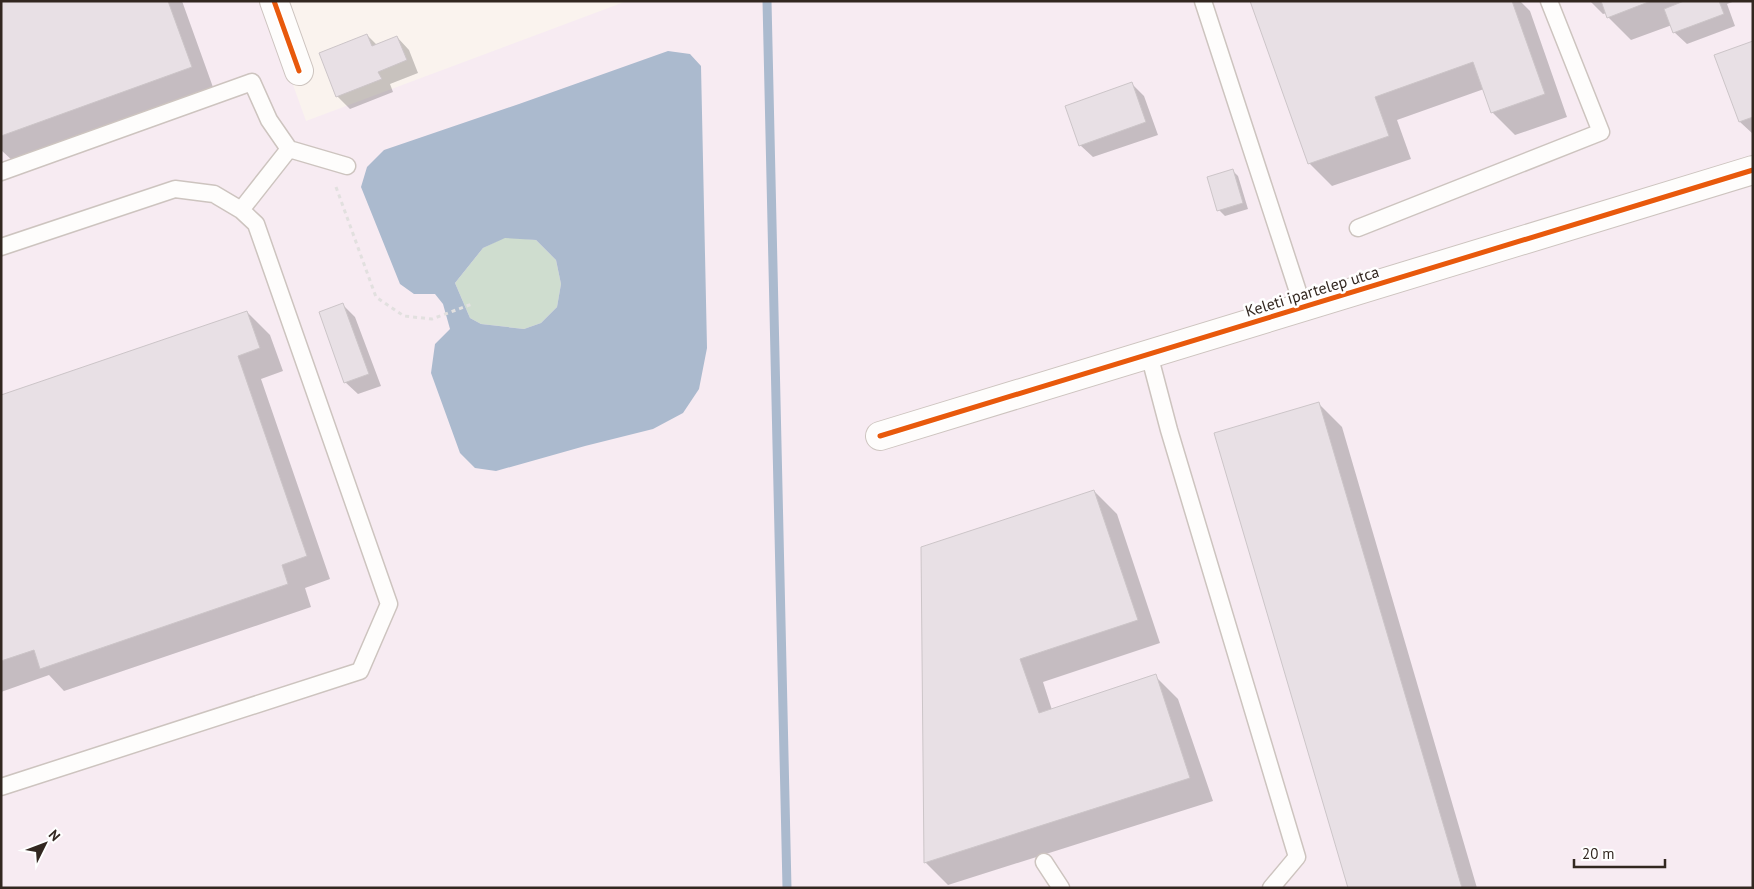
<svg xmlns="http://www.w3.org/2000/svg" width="1754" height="889" font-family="'PT Sans',sans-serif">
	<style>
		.industrial { fill: #f7ebf2 }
		.green { fill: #cfddcf }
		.water { fill: #abbace; fill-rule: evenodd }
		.shadow { fill: #0003 }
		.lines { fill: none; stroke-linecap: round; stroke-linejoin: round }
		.stream { stroke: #abbace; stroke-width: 9 }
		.building { fill: #e8e0e5; stroke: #ccc5c8 }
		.service-casing { stroke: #cdc4bf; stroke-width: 19 }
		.minor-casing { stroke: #cdc4bf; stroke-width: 30 }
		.path { stroke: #e2e0df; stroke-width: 3; stroke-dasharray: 4 4; stroke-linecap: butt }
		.service { stroke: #fefdfc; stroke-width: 16 }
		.minor { stroke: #fefdfc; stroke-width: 28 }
		.cycleway-casing { stroke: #fff; stroke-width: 8 }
		.cycleway { stroke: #e8590c; stroke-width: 5 }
		.labels { text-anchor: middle; stroke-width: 5; stroke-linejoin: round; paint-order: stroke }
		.street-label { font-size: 16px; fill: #322720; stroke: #fff }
	</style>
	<rect width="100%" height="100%" fill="#faf3ee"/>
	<path class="industrial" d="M 1,1 L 263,1 L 306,121 L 627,1 L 1753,1 L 1753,888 L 1,888 Z"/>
	<path class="green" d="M 505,237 L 536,240 L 556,260 L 561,284 L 557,307 L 541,323 L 524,329 L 481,324 L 470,318 L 455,283 L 483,248 Z"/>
	<path class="water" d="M 668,51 L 690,54 L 701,66 L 707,348 L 699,389 L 683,413 L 653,429 L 585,446 L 496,471 L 475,468 L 460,453 L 431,373 L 435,344 L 450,329 L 443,304 L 435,294 L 414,294 L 400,284 L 361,187 L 367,167 L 384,150 L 519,104 ZM 505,238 L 536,240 L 556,260 L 561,284 L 557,307 L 541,323 L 524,329 L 481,324 L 470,318 L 455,283 L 483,248 Z"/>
	<path class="shadow" d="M 1,1 L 182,1 L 214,90 L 14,162 L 1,150 Z
		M 1252,1 L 1520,1 L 1530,11 L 1567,117 L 1515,135 L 1492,112 L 1484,89 L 1397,120 L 1411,159 L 1332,186 L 1309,163 Z
		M 1590,1 L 1735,1 L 1727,4 L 1735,26 L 1687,44 L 1674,32 L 1672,25 L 1631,40 L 1608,17 L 1607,13 L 1603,14 Z
		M 367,35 L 377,45 L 397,37 L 409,50 L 418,73 L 390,84 L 393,92 L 350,109 L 337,96 Z
		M 1753,42 L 1753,134 L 1740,122 L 1716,56 Z
		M 1132,84 L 1144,96 L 1158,135 L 1093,157 L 1080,145 Z
		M 1232,170 L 1238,176 L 1248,209 L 1225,216 L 1219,210 Z
		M 343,305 L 355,317 L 381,386 L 358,394 L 345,382 Z
		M 247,312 L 270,335 L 283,371 L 261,379 L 330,579 L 305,588 L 311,607 L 64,691 L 49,675 L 1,692 L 1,397 Z
		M 1319,404 L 1342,427 L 1477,888 L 1350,888 Z
		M 1094,491 L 1117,514 L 1160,643 L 1043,682 L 1052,710 L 1155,676 L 1178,699 L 1213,801 L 948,885 L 925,862 Z"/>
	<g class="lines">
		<path class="stream" d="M 767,1 L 787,888"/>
	</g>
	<path class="building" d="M 1,1 L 168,1 L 192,67 L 1,136 Z
		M 1250,1 L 1512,1 L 1545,94 L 1491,113 L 1473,62 L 1375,97 L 1389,136 L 1308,164 Z
		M 1601,1 L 1651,1 L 1607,18 Z
		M 1684,1 L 1719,1 L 1724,14 L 1673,33 L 1664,9 Z
		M 367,34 L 372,46 L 397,36 L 407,60 L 378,72 L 382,79 L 336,97 L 319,53 Z
		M 1753,41 L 1753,117 L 1739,122 L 1714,55 Z
		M 1132,82 L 1146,122 L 1079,146 L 1065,106 Z
		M 1233,169 L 1243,203 L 1217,211 L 1207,177 Z
		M 343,303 L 369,374 L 344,383 L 319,312 Z
		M 247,311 L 260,348 L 238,356 L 307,556 L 282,565 L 288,584 L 40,669 L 34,650 L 1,661 L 1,395 Z
		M 1319,402 L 1462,888 L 1348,888 L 1214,433 Z
		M 1094,490 L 1138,620 L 1020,659 L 1039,713 L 1156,674 L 1190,778 L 924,863 L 921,547 Z"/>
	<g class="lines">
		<defs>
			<path id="service" d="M 1203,1 L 1303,307
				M 1,172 L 252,82 L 269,120 L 289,149 L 347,166
				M 241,210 L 289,149
				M 1358,228 L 1601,132 L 1549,1
				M 1,247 L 175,189 L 214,194 L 241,210 L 256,224 L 389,604 L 360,671 L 1,787
				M 1149,354 L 1169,430 L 1297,857 L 1271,888
				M 1044,862 L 1061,888"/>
			<path id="minor" d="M 274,1 L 299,71
				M 880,436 L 1753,170"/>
		</defs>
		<use href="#service" class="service-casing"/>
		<use href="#minor" class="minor-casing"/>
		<path class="path" d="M 336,187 L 376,297 L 404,316 L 432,319 L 472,304"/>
		<use href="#service" class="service"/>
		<use href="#minor" class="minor"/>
		<defs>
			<path id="cycleway" d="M 274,1 L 299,71
				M 880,436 L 1753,170"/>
		</defs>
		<use href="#cycleway" class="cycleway-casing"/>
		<use href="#cycleway" class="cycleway"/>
	</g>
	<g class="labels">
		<g class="street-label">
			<text transform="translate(1312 291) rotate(-17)" y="6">Keleti ipartelep utca</text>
		</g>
	</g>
	<rect width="1754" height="889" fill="none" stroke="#322720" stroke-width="5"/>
	<g transform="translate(45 844) rotate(48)" stroke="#ffffff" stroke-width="4" paint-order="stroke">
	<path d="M0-4L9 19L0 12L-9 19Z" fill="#322720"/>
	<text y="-8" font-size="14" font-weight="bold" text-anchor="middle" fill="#322720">N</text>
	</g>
	<path d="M1574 859v8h91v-8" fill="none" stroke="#322720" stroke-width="2.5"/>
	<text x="1582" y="859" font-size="15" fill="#322720" stroke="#ffffff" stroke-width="4" paint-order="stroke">20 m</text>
</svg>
